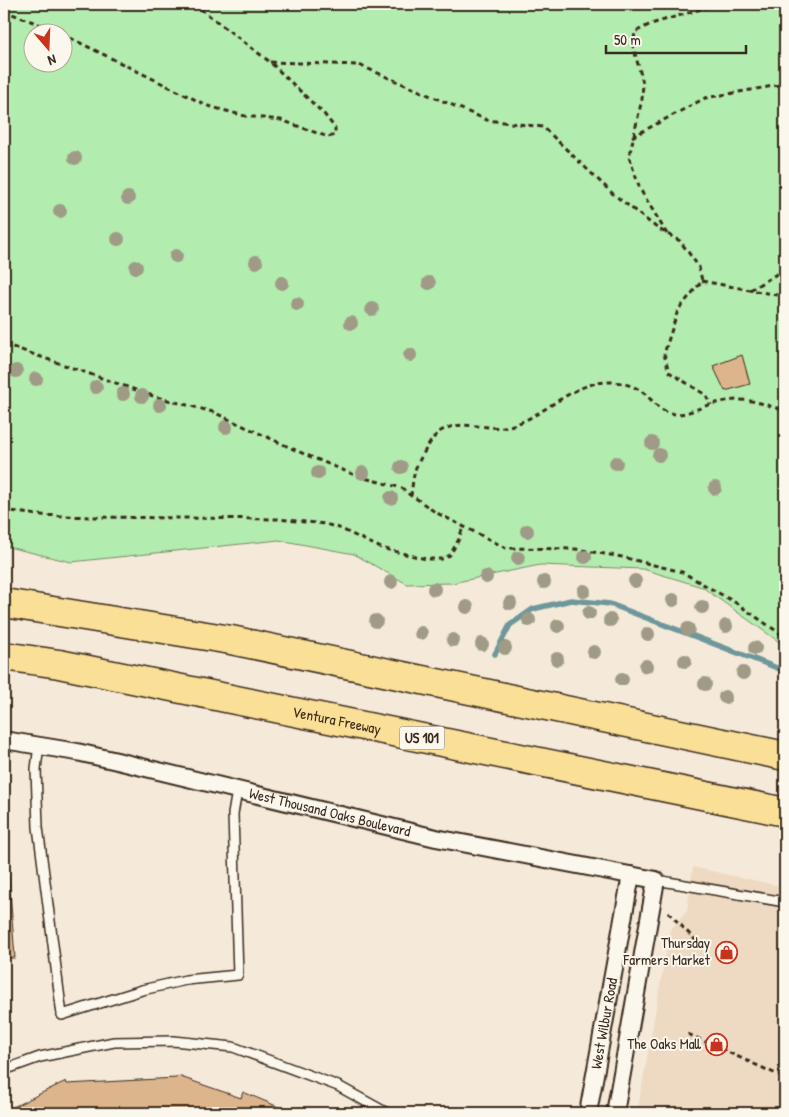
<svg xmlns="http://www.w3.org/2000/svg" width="789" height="1117" font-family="'Patrick Hand',sans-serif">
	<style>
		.built { fill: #eedac2 }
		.green { fill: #b3ecaf; stroke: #778b66; fill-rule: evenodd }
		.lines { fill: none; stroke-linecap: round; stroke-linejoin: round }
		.stream { stroke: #6e979b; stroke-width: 5.5 }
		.building { fill: #dcb58d; stroke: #3b2a1e }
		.lane-casing { stroke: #3b2a1e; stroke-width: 12 }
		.street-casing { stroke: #3b2a1e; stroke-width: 20 }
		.highway-casing { stroke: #3b2a1e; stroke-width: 31 }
		.path { stroke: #3b2a1e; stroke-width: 3; stroke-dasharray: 5 4; stroke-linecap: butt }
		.lane { stroke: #fbf7ec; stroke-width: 9 }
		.street { stroke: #fbf7ec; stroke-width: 16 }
		.highway { stroke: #fadf96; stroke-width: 28 }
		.tree { fill: #9f9b86 }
		.labels { text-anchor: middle; stroke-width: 4; stroke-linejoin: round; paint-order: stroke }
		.shield { fill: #fbf7ec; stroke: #75685c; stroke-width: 1 }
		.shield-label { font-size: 14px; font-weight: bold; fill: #3b2a1e }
		.street-label { font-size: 15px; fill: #3b2a1e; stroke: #fbf7ec }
		.poi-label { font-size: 15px; fill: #3b2a1e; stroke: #fbf7ec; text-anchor: end }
	</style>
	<rect width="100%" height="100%" fill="#f5ead9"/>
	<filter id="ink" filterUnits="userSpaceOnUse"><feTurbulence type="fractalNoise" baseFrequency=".02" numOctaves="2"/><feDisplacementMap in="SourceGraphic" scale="10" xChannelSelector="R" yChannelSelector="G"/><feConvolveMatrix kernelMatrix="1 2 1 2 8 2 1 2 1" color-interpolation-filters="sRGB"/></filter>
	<g filter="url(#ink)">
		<path class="built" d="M 693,867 L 785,887 L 785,1113 L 637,1113 L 670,930 L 687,911 Z"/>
		<path class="green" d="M 4,4 L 785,4 L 785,646 L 702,587 L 643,569 L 540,565 L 452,583 L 407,584 L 354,554 L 279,540 L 71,562 L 4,546 ZM 32,32 L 62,32 L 62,62 L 32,62 Z"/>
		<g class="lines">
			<path class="stream" d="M 495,654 L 510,625 L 533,609 L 571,600 L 610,604 L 785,671"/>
		</g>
		<path class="building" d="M 742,355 L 750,384 L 725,391 L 713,366 Z
			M 4,864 L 8,864 L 15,958 L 4,958 Z
			M 178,1076 L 241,1098 L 243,1092 L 293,1113 L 4,1113 L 4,1109 L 5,1111 L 66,1081 L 67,1084 L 176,1078 Z"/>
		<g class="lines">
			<defs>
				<path id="lane" d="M 39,745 L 36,769 L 38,827 L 62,1015 L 142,990 L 186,980 L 238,975 L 233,814 L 237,791
					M 656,880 L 785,902
					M 4,1070 L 40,1057 L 114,1042 L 173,1041 L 233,1047 L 338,1086 L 387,1113"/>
				<g id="street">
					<path id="s1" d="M 4,740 L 77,752 L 117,761 L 436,838 L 656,880 L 615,1113"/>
					<path id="s2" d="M 588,1113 L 631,875"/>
				</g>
				<g id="highway">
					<path d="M 4,603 L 231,640 L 785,756"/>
					<path id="s3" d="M 4,656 L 59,664 L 785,812"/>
				</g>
			</defs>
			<use href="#lane" class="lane-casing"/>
			<use href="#street" class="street-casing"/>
			<use href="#highway" class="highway-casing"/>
			<path class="path" d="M 4,11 L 60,32
				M 62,34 L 208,106 L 245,116 L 281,120 L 328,137 L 335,135 L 335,128 L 324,114 L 270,62 L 194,4
				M 270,62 L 359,65 L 487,120 L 543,127 L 612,193 L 657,228 L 680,241 L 699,267 L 702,281 L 678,310 L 664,354 L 669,372 L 706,395 L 711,405
				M 632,137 L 705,98 L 785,84
				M 667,234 L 640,189 L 629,157 L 642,99 L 643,83 L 633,46 L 635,32 L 651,24 L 718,4
				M 702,281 L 777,295 L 785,298
				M 750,290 L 785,269
				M 4,344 L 153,396 L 213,412 L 302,453 L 357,476 L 402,488 L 411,496 L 417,499 L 435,512 L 506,548 L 576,549 L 622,557 L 682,572 L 736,603 L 785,637
				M 411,496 C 412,488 413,478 415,470 C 417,463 433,436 439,432 C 462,417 489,433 513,425 C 546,415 572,382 609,382 C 620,382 632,385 641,391 C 653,399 658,412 675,414 C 687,415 700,407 712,404 C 743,396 756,401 785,411
				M 4,510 L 37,515 L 91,517 L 278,519 L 325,524 L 339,528 L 381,548 L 426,559 L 443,559 L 450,555 L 459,539 L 463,527
				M 668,912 L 704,949
				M 688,1034 L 785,1078"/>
			<use href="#lane" class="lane"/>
			<use href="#street" class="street"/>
			<use href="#highway" class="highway"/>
		</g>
		<g class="tree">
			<circle cx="75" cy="158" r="7"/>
			<circle cx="128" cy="198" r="7"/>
			<circle cx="60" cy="211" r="7"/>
			<circle cx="118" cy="239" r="7"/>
			<circle cx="176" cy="256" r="7"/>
			<circle cx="256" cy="262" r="7"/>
			<circle cx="136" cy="267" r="7"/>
			<circle cx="282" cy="283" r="7"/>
			<circle cx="429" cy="283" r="7"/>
			<circle cx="297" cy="304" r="7"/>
			<circle cx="372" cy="309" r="7"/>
			<circle cx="351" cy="323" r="7"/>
			<circle cx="410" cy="355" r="7"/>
			<circle cx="16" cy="371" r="7"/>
			<circle cx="36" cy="379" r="7"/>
			<circle cx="96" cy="387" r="7"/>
			<circle cx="123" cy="394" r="7"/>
			<circle cx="142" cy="396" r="7"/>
			<circle cx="160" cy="405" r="7"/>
			<circle cx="226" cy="427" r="7"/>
			<circle cx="652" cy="443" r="7"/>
			<circle cx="659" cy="455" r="7"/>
			<circle cx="616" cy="463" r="7"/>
			<circle cx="401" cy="467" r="7"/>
			<circle cx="318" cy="473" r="7"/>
			<circle cx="363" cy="473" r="7"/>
			<circle cx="715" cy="488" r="7"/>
			<circle cx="391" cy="498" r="7"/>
			<circle cx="527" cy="531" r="7"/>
			<circle cx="585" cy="557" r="7"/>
			<circle cx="518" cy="558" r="7"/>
			<circle cx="486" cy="577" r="7"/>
			<circle cx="635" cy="581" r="7"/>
			<circle cx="391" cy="582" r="7"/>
			<circle cx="544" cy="582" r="7"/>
			<circle cx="434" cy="589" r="7"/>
			<circle cx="584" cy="591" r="7"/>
			<circle cx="673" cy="600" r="7"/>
			<circle cx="510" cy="603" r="7"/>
			<circle cx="467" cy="607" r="7"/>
			<circle cx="702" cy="607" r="7"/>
			<circle cx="589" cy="613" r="7"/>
			<circle cx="529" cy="620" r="7"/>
			<circle cx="610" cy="620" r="7"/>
			<circle cx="376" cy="621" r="7"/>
			<circle cx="558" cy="626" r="7"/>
			<circle cx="726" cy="626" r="7"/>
			<circle cx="688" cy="629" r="7"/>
			<circle cx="421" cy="633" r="7"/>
			<circle cx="648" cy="634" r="7"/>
			<circle cx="453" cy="640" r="7"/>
			<circle cx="482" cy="644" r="7"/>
			<circle cx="505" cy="648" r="7"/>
			<circle cx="755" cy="648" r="7"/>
			<circle cx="594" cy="652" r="7"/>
			<circle cx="557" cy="659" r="7"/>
			<circle cx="685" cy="661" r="7"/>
			<circle cx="646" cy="666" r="7"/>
			<circle cx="743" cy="673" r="7"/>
			<circle cx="622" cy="679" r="7"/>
			<circle cx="705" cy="684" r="7"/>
			<circle cx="725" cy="697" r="7"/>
		</g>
	</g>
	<defs>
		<symbol id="shop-ring" viewBox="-11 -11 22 22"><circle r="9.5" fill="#fbf7ec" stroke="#c8321e" stroke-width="1.5"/><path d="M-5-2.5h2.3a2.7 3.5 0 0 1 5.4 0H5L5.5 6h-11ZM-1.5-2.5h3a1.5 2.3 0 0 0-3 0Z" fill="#c8321e"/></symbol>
	</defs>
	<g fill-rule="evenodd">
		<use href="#shop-ring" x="714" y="940" width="25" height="25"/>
		<use href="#shop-ring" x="704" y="1032" width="25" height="25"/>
	</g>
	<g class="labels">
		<rect class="shield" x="399.5" y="726.5" width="45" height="23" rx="4"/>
		<g class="shield-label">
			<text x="422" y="743">US 101</text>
		</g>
		<g class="street-label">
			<text dy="5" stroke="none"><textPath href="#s3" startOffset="339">Ventura Freeway</textPath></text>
			<text dy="5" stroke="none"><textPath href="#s1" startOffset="334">West Thousand Oaks Boulevard</textPath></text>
			<text dy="5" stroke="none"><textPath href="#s2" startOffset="91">West Wilbur Road</textPath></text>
		</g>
		<g class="poi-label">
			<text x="710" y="948">Thursday<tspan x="710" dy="17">Farmers Market</tspan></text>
			<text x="701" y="1049">The Oaks Mall</text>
		</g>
	</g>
	<rect width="789" height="1117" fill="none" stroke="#fbf7ec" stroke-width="20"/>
	<rect x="10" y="10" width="769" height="1097" fill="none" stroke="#3b2a1e" stroke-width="2" filter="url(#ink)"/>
	<g transform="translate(48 48) rotate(161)"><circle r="24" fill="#fbf7ec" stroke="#aea59a"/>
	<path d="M0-4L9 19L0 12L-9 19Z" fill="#c8321e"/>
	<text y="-8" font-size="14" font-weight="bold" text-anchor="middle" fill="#3b2a1e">N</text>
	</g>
	<path d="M606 45v8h140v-8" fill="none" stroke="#3b2a1e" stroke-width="2.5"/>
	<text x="614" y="45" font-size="15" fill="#3b2a1e" stroke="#fbf7ec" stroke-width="4" paint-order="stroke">50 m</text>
</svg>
